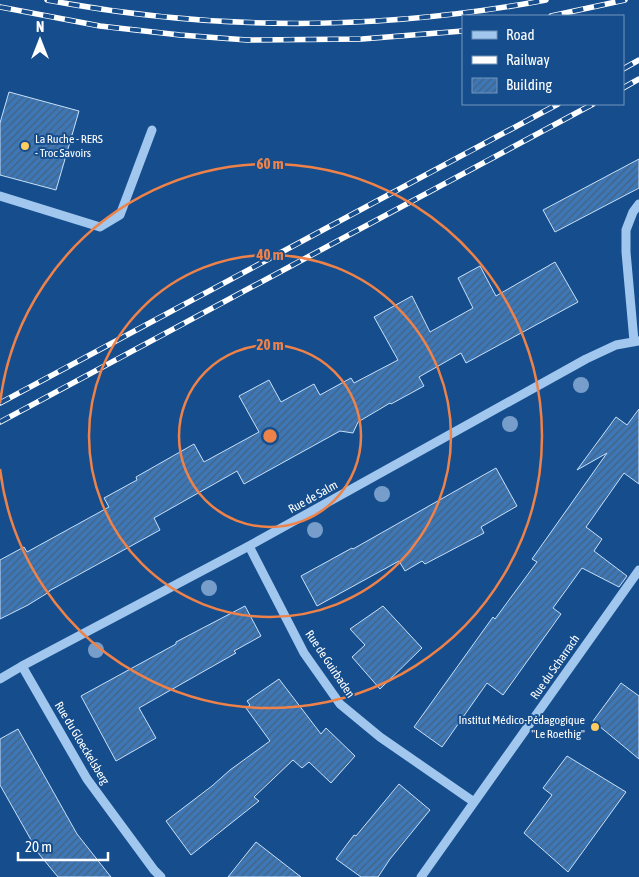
<svg xmlns="http://www.w3.org/2000/svg" width="639" height="877" font-family="'Asap Condensed',sans-serif">
	<style>
		.building { fill: url(#building-hatch); stroke: #c7e0fb }
		.lines { fill: none; stroke-linecap: round; stroke-linejoin: round }
		.minor { stroke: #a1c7ef; stroke-width: 9 }
		.rail-casing { stroke: #fff; stroke-width: 5.5 }
		.rail { stroke: #164e8d; stroke-width: 4; stroke-dasharray: 11; stroke-linecap: butt }
		.tree { fill: #779eca }
		.ring { fill: none; stroke: #ee8249; stroke-width: 2.5 }
		.poi-dot { fill: #ffcc5f; stroke: #164e8d; stroke-width: 2 }
		.labels { text-anchor: middle; stroke-width: 4; stroke-linejoin: round; paint-order: stroke }
		.poi-label { font-size: 12px; fill: #fff; stroke: #164e8d; text-anchor: start }
		.street-label { font-size: 12px; fill: #fff; stroke: #164e8d }
		.centre { fill: #ee8249; stroke: #164e8d; stroke-width: 2.5 }
		.ring-label { font-size: 15px; text-anchor: middle; font-weight: bold; fill: #ee8249; stroke: #164e8d; stroke-width: 4; stroke-linejoin: round; paint-order: stroke }
	</style>
	<defs>
		<pattern id="building-hatch" width="6" height="6" patternUnits="userSpaceOnUse" patternTransform="scale(1.25)"><rect width="6" height="6" fill="#3e77b6"/><path d="M-1 1l2-2M0 6l6-6M5 7l2-2" fill="none" stroke="#456281"/></pattern>
	</defs>
	<rect width="100%" height="100%" fill="#164e8d"/>
	<path class="building" d="M 9,92 L 79,111 L 56,190 L 0,175 L 0,123 Z
		M 639,159 L 639,188 L 555,232 L 543,210 Z
		M 555,262 L 578,302 L 466,363 L 461,353 L 419,377 L 424,386 L 391,404 L 390,403 L 358,422 L 353,433 L 340,431 L 244,484 L 237,471 L 154,518 L 160,530 L 49,591 L 49,592 L 28,605 L 0,619 L 0,560 L 24,547 L 27,552 L 109,507 L 104,498 L 137,480 L 136,477 L 194,444 L 204,462 L 259,432 L 239,396 L 269,380 L 281,402 L 314,384 L 320,395 L 351,378 L 354,383 L 398,360 L 374,317 L 412,296 L 430,332 L 473,308 L 458,278 L 480,266 L 496,296 Z
		M 639,409 L 639,484 L 624,473 L 586,527 L 602,539 L 594,551 L 627,576 L 619,587 L 582,568 L 553,608 L 561,614 L 503,695 L 487,683 L 442,747 L 414,727 L 493,617 L 495,619 L 537,562 L 532,559 L 607,453 L 577,470 L 616,417 L 627,425 Z
		M 496,468 L 517,506 L 481,527 L 484,533 L 425,564 L 422,561 L 405,571 L 399,561 L 317,606 L 301,576 L 352,548 L 353,549 Z
		M 245,606 L 261,636 L 234,651 L 236,653 L 139,708 L 156,738 L 116,761 L 81,696 L 176,644 L 176,642 Z
		M 383,606 L 422,648 L 380,689 L 352,657 L 365,645 L 350,629 Z
		M 279,679 L 321,734 L 326,728 L 355,756 L 331,783 L 309,762 L 302,768 L 293,760 L 254,797 L 259,801 L 191,855 L 166,821 L 212,786 L 230,770 L 270,741 L 246,708 L 250,705 L 247,701 Z
		M 621,683 L 639,696 L 639,759 L 593,721 Z
		M 18,729 L 77,834 L 111,877 L 58,877 L 39,854 L 0,785 L 0,739 Z
		M 567,756 L 626,792 L 568,872 L 524,833 L 552,795 L 543,788 Z
		M 399,784 L 430,810 L 390,859 L 378,877 L 361,877 L 336,859 L 354,835 L 356,836 Z
		M 256,842 L 301,877 L 228,877 Z"/>
	<g class="lines">
		<path class="minor" d="M 0,196 L 100,227 L 120,215 L 152,130
			M 634,341 L 626,252 L 626,230 L 633,212 L 639,204
			M 249,546 L 304,653 L 340,704 L 380,737 L 474,802
			M 22,666 L 87,779 L 154,870 L 161,877
			M 0,679 L 22,666 L 249,546 L 586,359 L 616,345 L 639,341
			M 421,877 L 639,570"/>
		<defs>
			<path id="rail" d="M 47,0 C 212,31 381,31 546,0
				M 0,7 L 100,26 L 180,35 L 247,40 L 362,39 L 463,31
				M 551,16 L 625,0
				M 623,69 L 639,60
				M 623,88 L 639,79
				M 0,403 L 558,104
				M 0,422 L 593,104"/>
		</defs>
		<use href="#rail" class="rail-casing"/>
		<use href="#rail" class="rail"/>
	</g>
	<g class="tree">
		<circle cx="581" cy="385" r="8"/>
		<circle cx="510" cy="424" r="8"/>
		<circle cx="382" cy="494" r="8"/>
		<circle cx="315" cy="530" r="8"/>
		<circle cx="209" cy="588" r="8"/>
		<circle cx="96" cy="650" r="8"/>
	</g>
	<g class="ring">
		<circle cx="270" cy="436" r="91"/>
		<circle cx="270" cy="436" r="181"/>
		<path d="M0 403A272 272 0 1 1 0 469"/>
	</g>
	<g class="poi-dot">
		<circle cx="25" cy="146" r="5"/>
		<circle cx="595" cy="727" r="5"/>
	</g>
	<g class="labels">
		<g class="poi-label">
			<text x="35" y="143">La Ruche - RERS<tspan x="35" dy="14">- Troc Savoirs</tspan></text>
			<text x="585" y="724" text-anchor="end">Institut Médico-Pédagogique<tspan x="585" dy="14">"Le Roethig"</tspan></text>
		</g>
		<g class="street-label">
			<text transform="translate(313 497) rotate(-29)" y="4">Rue de Salm</text>
			<text transform="translate(330 664) rotate(56)" y="4">Rue de Guirbaden</text>
			<text transform="translate(555 667) rotate(-55)" y="4">Rue du Scharrach</text>
			<text transform="translate(82 743) rotate(59)" y="4">Rue du Gloeckelsberg</text>
		</g>
	</g>
	<circle cx="270" cy="436" r="8" class="centre"/>
	<g class="ring-label">
		<text x="270" y="169">60 m</text>
		<text x="270" y="260">40 m</text>
		<text x="270" y="350">20 m</text>
	</g>
	<rect x="462" y="15" width="162" height="90" fill="#164e8d" stroke="#7395bb"/>
	<rect x="472" y="31" width="25" height="8" fill="#a1c7ef" stroke="#7395bb"/>
	<text x="506" y="40" font-size="15" fill="#ffffff">Road</text>
	<rect x="472" y="56" width="25" height="8" fill="#ffffff" stroke="#7395bb"/>
	<text x="506" y="65" font-size="15" fill="#ffffff">Railway</text>
	<rect x="472" y="78" width="25" height="15" fill="url(#building-hatch)" stroke="#7395bb"/>
	<text x="506" y="90" font-size="15" fill="#ffffff">Building</text>
	<g transform="translate(40 40)" stroke="#164e8d" stroke-width="4" paint-order="stroke">
	<path d="M0-4L9 19L0 12L-9 19Z" fill="#ffffff"/>
	<text y="-8" font-size="14" font-weight="bold" text-anchor="middle" fill="#ffffff">N</text>
	</g>
	<path d="M18 852v8h90v-8" fill="none" stroke="#ffffff" stroke-width="2.5"/>
	<text x="25" y="852" font-size="15" fill="#ffffff" stroke="#164e8d" stroke-width="4" paint-order="stroke">20 m</text>
</svg>
